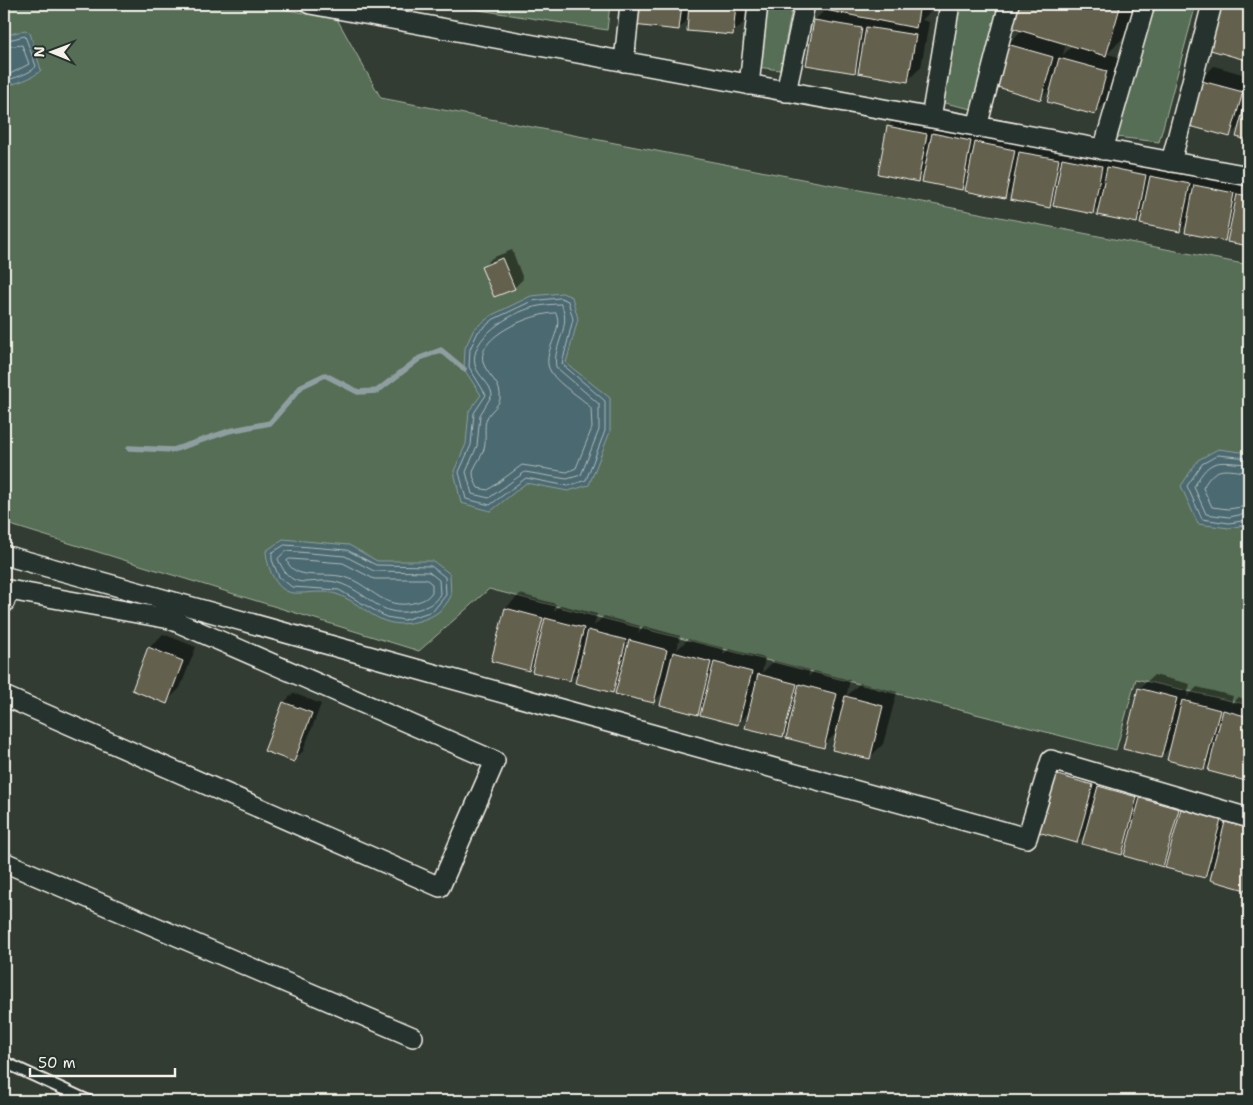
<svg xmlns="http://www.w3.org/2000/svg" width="1253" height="1105" font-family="'Shantell Sans',sans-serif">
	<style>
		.green { fill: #566e54; stroke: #a5b09e }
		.water { fill: #4b6971; stroke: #8f9fa1 }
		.shadow { fill: #0007; fill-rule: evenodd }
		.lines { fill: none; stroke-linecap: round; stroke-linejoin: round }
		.shore { stroke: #b0bbb8; stroke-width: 1 }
		.stream { stroke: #8f9fa1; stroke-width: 5.5 }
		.building { fill: #63614d; stroke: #f4f1e8 }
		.service-casing { stroke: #f4f1e8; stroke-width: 14 }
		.minor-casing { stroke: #f4f1e8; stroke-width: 22 }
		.service { stroke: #26332d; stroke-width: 10 }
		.minor { stroke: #26332d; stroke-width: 19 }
	</style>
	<rect width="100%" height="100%" fill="#323c33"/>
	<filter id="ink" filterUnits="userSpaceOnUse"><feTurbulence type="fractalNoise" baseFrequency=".02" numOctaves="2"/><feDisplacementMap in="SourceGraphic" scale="10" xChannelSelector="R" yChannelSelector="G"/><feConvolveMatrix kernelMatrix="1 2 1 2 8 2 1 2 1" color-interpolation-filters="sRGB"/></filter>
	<g filter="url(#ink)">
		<path class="green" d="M 4,4 L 256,4 L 337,19 L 381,98 L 1249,265 L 1249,705 L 1136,679 L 1116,750 L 489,589 L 419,651 L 4,523 Z
			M 441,4 L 610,4 L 607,30 Z
			M 764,4 L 793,4 L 780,70 L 757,67 Z
			M 958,4 L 999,4 L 972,109 L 940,102 Z
			M 1153,4 L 1196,4 L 1159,142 L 1116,137 Z"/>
		<path class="water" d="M 25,30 L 30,33 L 41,70 C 36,77 12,86 4,85 L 4,36 Z
			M 562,293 L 572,297 L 578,319 L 566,363 L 610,398 L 610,432 L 589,485 L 568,491 L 526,483 L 491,511 L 461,503 L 454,471 L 466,444 L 469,411 L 481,395 L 464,369 L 465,348 L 474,329 L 492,315 L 531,296 Z
			M 1218,449 L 1249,453 L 1249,524 L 1229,528 L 1198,524 L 1181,486 L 1198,460 Z
			M 283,539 L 349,545 L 377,561 L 433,561 L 450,574 L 451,596 C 443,611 435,616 419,621 C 381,632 370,608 339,595 C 325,589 308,594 293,593 C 275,591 267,566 266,551 Z"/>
		<path class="shadow" d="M 637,4 L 748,4 L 746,20 L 732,34 L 689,18 L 679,29 Z
			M 817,4 L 935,4 L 934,8 L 922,20 L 929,22 L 921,67 L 907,81 L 860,65 L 854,71 L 815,20 L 826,9 L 817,7 Z
			M 1020,4 L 1134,4 L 1125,36 L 1107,54 L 1120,57 L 1108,100 L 1094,114 L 1052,87 L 1041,98 L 1008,44 L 1022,30 L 1014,27 ZM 1066,43 L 1073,45 L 1063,55 Z
			M 1222,4 L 1249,4 L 1249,60 L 1209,48 Z
			M 1214,66 L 1249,76 L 1249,139 L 1238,136 L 1241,124 L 1230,135 L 1200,80 Z
			M 902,112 L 1028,136 L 1026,146 L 1034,138 L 1116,152 L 1114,162 L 1122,153 L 1160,161 L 1158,169 L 1165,162 L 1203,170 L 1201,180 L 1209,172 L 1247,179 L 1246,186 L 1249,183 L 1249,245 L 1229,241 L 1230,234 L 1224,240 L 1188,222 L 1180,231 L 1143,216 L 1137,222 L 1101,204 L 1092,213 L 1055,201 L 1049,206 L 1013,189 L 1005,197 L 968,182 L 962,188 L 925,173 L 917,181 L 888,127 Z
			M 512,250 L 523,279 L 514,288 L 483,267 L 492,258 Z
			M 520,594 L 556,604 L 554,611 L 561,605 L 597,614 L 594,626 L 604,616 L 640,626 L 638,633 L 644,626 L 680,636 L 677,650 L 688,639 L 724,648 L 723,655 L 729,649 L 765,658 L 762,673 L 774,661 L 810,670 L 808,677 L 814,671 L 850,680 L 846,697 L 860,683 L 897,692 L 883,744 L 869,758 L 837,732 L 823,746 L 789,730 L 783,736 L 750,711 L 738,724 L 704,707 L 697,714 L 665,690 L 653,702 L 619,685 L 613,691 L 579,670 L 570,680 L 535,663 L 529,670 L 506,608 Z
			M 163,634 L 196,647 L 180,688 L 166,702 L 149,648 Z
			M 1154,675 L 1190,684 L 1187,697 L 1197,687 L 1233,696 L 1231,704 L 1238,697 L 1249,700 L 1249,776 L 1246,779 L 1212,761 L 1204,769 L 1171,746 L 1161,757 L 1139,689 Z
			M 293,693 L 321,704 L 303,751 L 294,760 L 284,703 Z
			M 1069,761 L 1249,811 L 1249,889 L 1214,867 L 1205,877 L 1169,859 L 1163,865 L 1127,848 L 1121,854 L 1087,832 L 1077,842 L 1055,775 Z"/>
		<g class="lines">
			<path class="shore" d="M 4,41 L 25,36 L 36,66 C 34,72 11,80 4,80
				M 4,47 L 22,45 L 29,64 L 10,74 L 4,74
				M 561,298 L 568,301 L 573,319 L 562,364 L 605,401 L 605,431 L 586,480 L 568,486 L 526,478 L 490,505 L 466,499 L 459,472 L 471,445 L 474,413 L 486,395 L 469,367 L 470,349 L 478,332 L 494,319 L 532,301 Z
				M 561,304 C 573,326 552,345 556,367 L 599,404 L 599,430 L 581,475 L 567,479 L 525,472 L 489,498 L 472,494 L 466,472 L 477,446 L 480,415 L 492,395 C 491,383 478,377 475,365 C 469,337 511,313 534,307 C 542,305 553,304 561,304 Z
				M 556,313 C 565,331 539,354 551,372 C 560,387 580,395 591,408 L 592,428 L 576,468 L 567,472 L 522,465 L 488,490 L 478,488 C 476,484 473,478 473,473 C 474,465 482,457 484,449 C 487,439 483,427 487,418 C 490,411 498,407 500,399 C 502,384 489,377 484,365 C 472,336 536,312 556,313 Z
				M 1249,458 L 1218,455 L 1202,464 L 1187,486 L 1202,519 L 1229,523 L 1249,520
				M 1249,464 C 1219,463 1211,455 1194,487 L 1206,514 L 1229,517 L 1249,513
				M 1249,472 C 1226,471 1216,463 1203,488 L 1212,507 L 1228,509 L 1249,506
				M 285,545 L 347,550 L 376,565 L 431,566 L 445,577 L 446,595 L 433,611 L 404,620 L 386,617 L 339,590 L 292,587 L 279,577 L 272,560 L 272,553 Z
				M 286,551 L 345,556 L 374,571 L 429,572 L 439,580 L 440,594 C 435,603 429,606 419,609 C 382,621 373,596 342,584 C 313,573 294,598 278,559 Z
				M 290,559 L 343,563 L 374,579 L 426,579 L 432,584 L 432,592 C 428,598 424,600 417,602 C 380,613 370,580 339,576 C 322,573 294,580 287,561 Z"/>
			<path class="stream" d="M 129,448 L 173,450 L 229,431 L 270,423 L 302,386 L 325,375 L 358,392 L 377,391 L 420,358 L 441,350 L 464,369"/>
		</g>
		<path class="building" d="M 636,4 L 682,4 L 679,30 L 633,25 Z
			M 689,4 L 736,4 L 733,35 L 687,31 Z
			M 816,4 L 920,4 L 916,28 L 815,8 Z
			M 1019,4 L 1121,4 L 1106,56 L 1012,28 Z
			M 1220,4 L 1249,4 L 1249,61 L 1207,49 Z
			M 814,20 L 862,28 L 855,73 L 806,65 Z
			M 866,27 L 916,35 L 908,82 L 858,73 Z
			M 1007,44 L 1053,57 L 1041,100 L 994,86 Z
			M 1059,58 L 1107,71 L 1095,115 L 1047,102 Z
			M 1198,80 L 1243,92 L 1230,137 L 1186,125 Z
			M 1248,92 L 1249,92 L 1249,140 L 1236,137 Z
			M 887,126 L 927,134 L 918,182 L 878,174 Z
			M 932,133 L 971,141 L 962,190 L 922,182 Z
			M 975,142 L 1015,150 L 1005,199 L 965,191 Z
			M 1019,152 L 1059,159 L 1050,208 L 1010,200 Z
			M 1062,158 L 1102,166 L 1093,214 L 1053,206 Z
			M 1107,167 L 1146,175 L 1137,223 L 1097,215 Z
			M 1150,176 L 1190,184 L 1180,232 L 1140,224 Z
			M 1194,185 L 1234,193 L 1225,241 L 1185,233 Z
			M 1237,194 L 1249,196 L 1249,246 L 1227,242 Z
			M 502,258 L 515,289 L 494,297 L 481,267 Z
			M 505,608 L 543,618 L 529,671 L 491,661 Z
			M 545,618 L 584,628 L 570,681 L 532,672 Z
			M 588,630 L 626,640 L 613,693 L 575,683 Z
			M 629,640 L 667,650 L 654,703 L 615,694 Z
			M 148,647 L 183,661 L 167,704 L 132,690 Z
			M 673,652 L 711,662 L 698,715 L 660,705 Z
			M 714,662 L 752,672 L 738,725 L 700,715 Z
			M 758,674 L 797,684 L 783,737 L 745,728 Z
			M 799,684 L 837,694 L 824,748 L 786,738 Z
			M 1138,688 L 1177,698 L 1161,758 L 1123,749 Z
			M 845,696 L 883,706 L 870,759 L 832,750 Z
			M 1182,700 L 1220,710 L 1204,770 L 1167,760 Z
			M 283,702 L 312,713 L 294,762 L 264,751 Z
			M 1223,710 L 1249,717 L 1249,768 L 1246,781 L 1208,771 Z
			M 1054,774 L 1093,785 L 1077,843 L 1038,832 Z
			M 1098,786 L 1137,797 L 1122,855 L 1082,844 Z
			M 1140,798 L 1179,809 L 1163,867 L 1124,856 Z
			M 1181,809 L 1221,820 L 1205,878 L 1165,868 Z
			M 1225,822 L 1249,828 L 1249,891 L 1210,880 Z"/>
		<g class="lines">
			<defs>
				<path id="service" d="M 4,1062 L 89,1101"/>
				<path id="minor" d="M 310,4 L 1249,176
					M 624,62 L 630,4
					M 749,85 L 758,4
					M 786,92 L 805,4
					M 931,118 L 950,4
					M 977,127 L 1009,4
					M 1103,150 L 1145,4
					M 1171,162 L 1212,4
					M 4,555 L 1027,838 L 1051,760 L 1249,818
					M 4,603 L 9,590 L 170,619 L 495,761 L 440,887 L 4,696
					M 4,862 L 413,1037"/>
			</defs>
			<use href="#service" class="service-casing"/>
			<use href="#minor" class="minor-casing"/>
			<use href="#service" class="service"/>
			<use href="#minor" class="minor"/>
		</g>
	</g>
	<rect width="1253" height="1105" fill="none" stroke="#26332d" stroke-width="20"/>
	<rect x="10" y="10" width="1233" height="1085" fill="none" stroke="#f4f1e8" stroke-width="2" filter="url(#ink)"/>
	<g transform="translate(52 52) rotate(271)" stroke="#26332d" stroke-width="4" paint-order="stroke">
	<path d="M0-4L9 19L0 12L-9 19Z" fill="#f4f1e8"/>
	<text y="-8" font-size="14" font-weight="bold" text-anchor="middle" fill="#f4f1e8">N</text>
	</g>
	<path d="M30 1068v8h145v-8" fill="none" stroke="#f4f1e8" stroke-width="2.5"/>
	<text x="38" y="1068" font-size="15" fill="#f4f1e8" stroke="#26332d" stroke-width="4" paint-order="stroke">50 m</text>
</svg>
